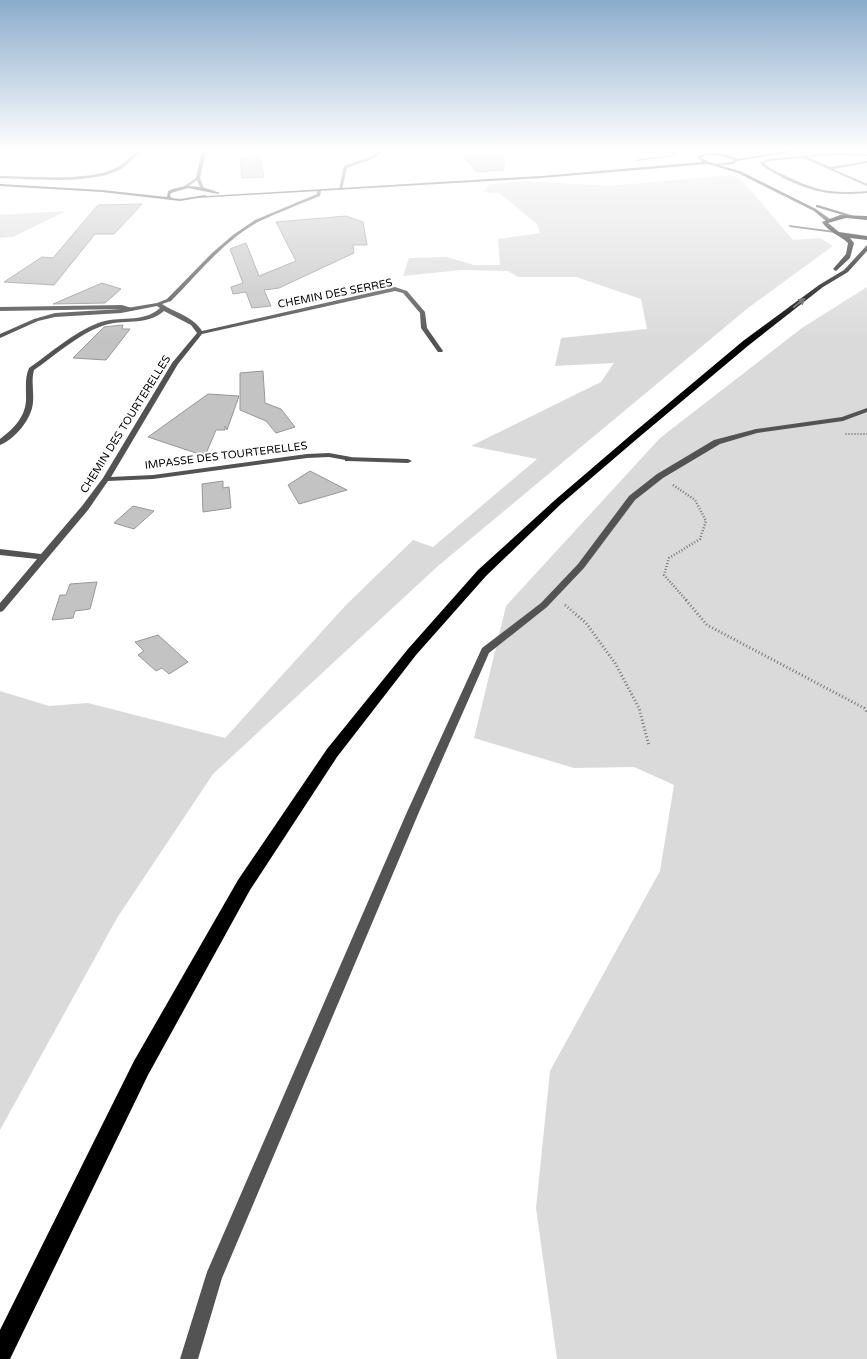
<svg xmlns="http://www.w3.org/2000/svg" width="867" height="1359" font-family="'Varela Round',sans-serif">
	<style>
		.green { fill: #dadada }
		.building { fill: #c3c3c3; stroke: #979797 }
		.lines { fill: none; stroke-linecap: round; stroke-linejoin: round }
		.path-far2 { stroke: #757575; stroke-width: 2; stroke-dasharray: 0.5 1; stroke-linecap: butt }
		.path-far1 { stroke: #757575; stroke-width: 2.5; stroke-dasharray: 1 2; stroke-linecap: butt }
		.path { stroke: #757575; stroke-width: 3; stroke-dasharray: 1 2.5; stroke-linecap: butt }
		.lane { fill: #535353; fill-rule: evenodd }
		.street { fill: #535353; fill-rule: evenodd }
		.secondary { fill: #202020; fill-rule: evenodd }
		.primary { fill: #000; fill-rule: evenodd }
		.oneway { fill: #595959 }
		.labels { text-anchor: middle; stroke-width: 4; stroke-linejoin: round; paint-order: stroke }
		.far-street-label { font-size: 11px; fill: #000; stroke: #fff }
	</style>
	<rect width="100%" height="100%" fill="#fff"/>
	<path class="green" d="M 732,175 L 745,184 L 793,240 L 820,238 L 833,246 L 748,308 L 438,566 L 213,774 L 117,918 L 0,1130 L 0,691 L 49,706 L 88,703 L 225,738 L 346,605 L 413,540 L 433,547 L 537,459 L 471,446 L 601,382 L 614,363 L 555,366 L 561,338 L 647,329 L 641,299 L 576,277 L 518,277 L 508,271 L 461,270 L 403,276 L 409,258 L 447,257 L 474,265 L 500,265 L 498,239 L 540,233 L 537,224 L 499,193 L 483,192 L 490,184 L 527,181 L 610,186 Z
		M 66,211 L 13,237 L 0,238 L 0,215 Z
		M 867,287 L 867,1359 L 557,1359 L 536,1208 L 550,1071 L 660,871 L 674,785 L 634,767 L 574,768 L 474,738 L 506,606 L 660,438 L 802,328 Z"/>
	<path class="building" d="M 459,151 L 500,151 L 504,153 L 504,170 L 477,172 Z
		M 260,157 L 264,177 L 242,178 L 240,158 Z
		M 142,204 L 114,234 L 95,234 L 54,285 L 4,282 L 42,257 L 53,258 L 98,205 Z
		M 346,216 L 363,222 L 367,245 L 353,245 L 354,253 L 279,288 L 264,290 L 271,306 L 252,308 L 246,292 L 233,294 L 231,287 L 243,283 L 230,249 L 246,243 L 259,276 L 296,261 L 276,222 Z
		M 102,283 L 121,289 L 105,303 L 53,304 Z
		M 123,325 L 122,329 L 130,329 L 106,360 L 73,358 L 104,327 Z
		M 263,371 L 265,403 L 281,409 L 295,427 L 276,433 L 266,421 L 240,410 L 240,373 Z
		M 208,394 L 239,396 L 227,430 L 225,426 L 225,430 L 216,430 L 205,456 L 148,437 Z
		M 310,471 L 347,490 L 299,504 L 288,485 Z
		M 223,481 L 223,488 L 229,487 L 231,508 L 203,512 L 202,484 Z
		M 133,506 L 154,511 L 134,529 L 114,523 Z
		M 97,582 L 90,609 L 75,611 L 73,618 L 52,620 L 60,595 L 66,595 L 70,584 Z
		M 158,635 L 188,662 L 169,674 L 162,668 L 156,671 L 138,655 L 144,651 L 135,642 Z"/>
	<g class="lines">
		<path class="path-far2" d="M 845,434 L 867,434"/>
		<path class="path-far1" d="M 673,485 L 695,500 L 706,521 L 700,539 L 669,558 L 664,575 L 687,601"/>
		<path class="path" d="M 686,600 L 707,625 L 864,708 L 867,712
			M 565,605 L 586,623 L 615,663 L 639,708 L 649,746"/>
		<path class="lane" d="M 670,151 L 674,151 L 676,156 L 636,161 L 634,160 L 673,155 Z
			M 835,153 L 867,154 L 867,156 L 835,155 L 808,157 L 830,167 L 867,161 L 867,163 L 833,169 L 867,184 L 867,186 L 803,158 L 769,161 L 764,163 C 770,169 777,172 784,175 C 816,191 832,194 867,191 L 867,193 C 832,196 815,193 783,178 C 775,173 766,170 760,163 L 768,159 Z
			M 122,305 L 135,309 L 132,311 L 122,309 L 0,311 L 0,307 Z
			M 867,408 L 867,412 L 843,421 L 757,433 L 720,444 L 663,478 L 635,500 L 584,568 L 547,607 L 489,653 L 419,812 L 222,1278 L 198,1359 L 180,1359 L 207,1272 L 407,812 L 482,648 L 541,603 L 578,564 L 629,496 L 657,474 L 714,440 L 756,429 L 842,417 Z
			M 345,457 L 408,459 L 412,461 L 408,463 L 348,461 L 345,461 Z"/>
		<path class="street" d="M 138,151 L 142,151 C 135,157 128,164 121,169 C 93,185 32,179 0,178 L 0,176 C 33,176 87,182 116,168 C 124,164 131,156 138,151 Z
			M 202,151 L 206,151 L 200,178 L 204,188 L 201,189 L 197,180 L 185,189 L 183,189 L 183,187 L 196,178 Z
			M 378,151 L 382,151 L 377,157 L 347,168 L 342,189 L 339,190 L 344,166 L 375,155 Z
			M 319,190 L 321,191 L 320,196 C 300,204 279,212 260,221 C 225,239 198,274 171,301 L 162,304 C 175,313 193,316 202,331 L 395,287 L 407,291 L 425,312 L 427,328 L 443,351 L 442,352 L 438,352 L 421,328 L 420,313 L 403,293 L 395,291 L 202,334 L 178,364 L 111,477 L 153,475 L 307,454 L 329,453 L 351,457 L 351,461 L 329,457 L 307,458 L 153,479 L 108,481 L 88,510 L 3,611 L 0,612 L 0,603 L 37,559 L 0,555 L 0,549 L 41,554 L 82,506 L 103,478 L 172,363 L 197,333 L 191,325 L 164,311 C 145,327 123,318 102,326 C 77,335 56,355 34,370 C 31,381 34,391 33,402 C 32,419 15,439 0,445 L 0,439 C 14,428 27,416 26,396 C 26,386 25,377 29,368 C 51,353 72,333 98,323 C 119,315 142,324 160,308 L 157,306 L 121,313 L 55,317 L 38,321 L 0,338 L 0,334 L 34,319 L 55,313 L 121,309 L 157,303 L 167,299 L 212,253 L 233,235 L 255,220 L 317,194 L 317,191 Z
			M 788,225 L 835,231 L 837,232 L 835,233 L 790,227 Z"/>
		<path class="secondary" d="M 789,151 L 797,151 L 737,161 L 733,164 L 719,165 L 740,171 L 816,209 L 830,219 L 830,221 L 826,221 L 814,211 L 738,173 L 708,164 L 541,178 L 198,198 L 180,201 L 102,192 L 0,186 L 0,184 L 102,190 L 167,197 L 168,191 C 185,183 203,186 220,193 L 218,194 L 188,188 L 171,193 L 170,196 L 172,198 L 180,199 L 205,195 L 207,196 L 541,176 L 702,162 L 697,157 L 706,153 L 717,153 L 728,155 L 737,159 ZM 707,155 L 722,156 L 734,160 L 732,162 L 715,164 L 700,158 Z
			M 816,205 L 818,205 L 854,216 L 850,217 L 816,207 Z"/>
		<path class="primary" d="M 840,215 L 867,216 L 867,220 L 846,218 L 828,223 L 839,232 L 867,236 L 867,240 L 850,238 L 854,243 L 850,258 L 836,271 L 833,269 L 846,254 L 848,243 C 840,235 829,233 822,222 Z
			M 867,245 L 867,251 L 848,272 L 823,287 L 749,345 L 638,438 L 561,504 L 486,576 L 416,655 L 337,757 L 250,890 L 148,1075 L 10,1359 L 0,1359 L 0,1330 L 134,1061 L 238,880 L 327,749 L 408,649 L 478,570 L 555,500 L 632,434 L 743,341 L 819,285 L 844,270 Z"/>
	</g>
	<defs><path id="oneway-solid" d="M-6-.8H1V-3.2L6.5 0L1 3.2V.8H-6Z" transform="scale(1.25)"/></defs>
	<use class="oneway" href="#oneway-solid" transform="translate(799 303) rotate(-38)"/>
	<linearGradient id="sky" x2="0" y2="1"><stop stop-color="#8baccc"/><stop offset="0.44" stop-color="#fff"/><stop offset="1" stop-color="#fff" stop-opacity="0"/></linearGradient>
	<rect width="867" height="341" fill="url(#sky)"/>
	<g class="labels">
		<g class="far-street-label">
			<text transform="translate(335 293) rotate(-11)" y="4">CHEMIN DES SERRES</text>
			<text transform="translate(125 424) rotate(-58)" y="4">CHEMIN DES TOURTERELLES</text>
			<text transform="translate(226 455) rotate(-7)" y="4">IMPASSE DES TOURTERELLES</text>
		</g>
	</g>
</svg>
